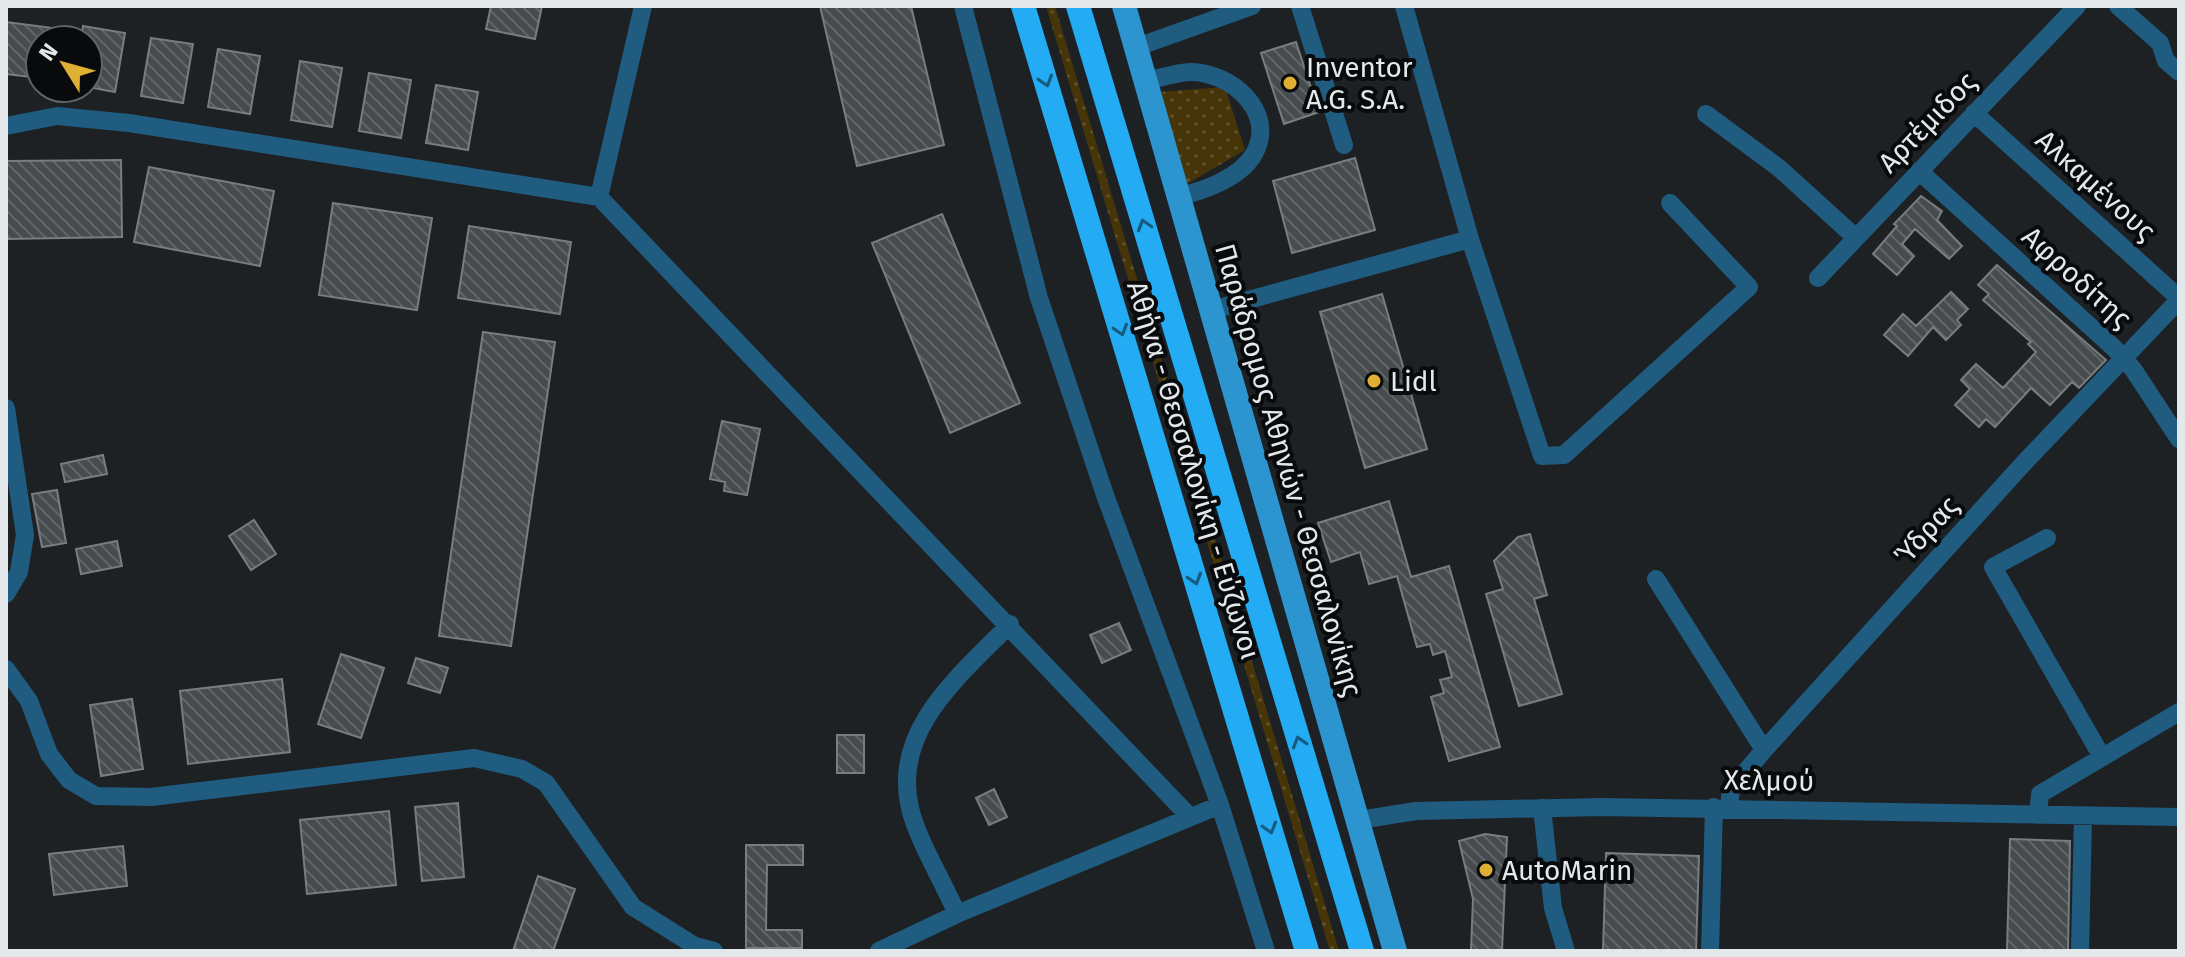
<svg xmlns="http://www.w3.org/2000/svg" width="2185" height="957" font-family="'Fira Sans',sans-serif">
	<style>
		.grass { fill: url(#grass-dots) }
		.building { fill: url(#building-back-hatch); stroke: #787d80; stroke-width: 2 }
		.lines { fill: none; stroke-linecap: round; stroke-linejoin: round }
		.minor { stroke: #205c80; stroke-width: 18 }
		.major { stroke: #2c95d0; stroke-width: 24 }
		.highway { stroke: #23acf3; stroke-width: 24 }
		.oneway { stroke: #165b80 }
		.poi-dot { fill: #e0b034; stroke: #090a0c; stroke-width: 3 }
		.labels { text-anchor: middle; stroke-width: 8; stroke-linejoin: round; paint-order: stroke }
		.poi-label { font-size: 28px; fill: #e5e8ea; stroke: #090a0c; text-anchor: start }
		.street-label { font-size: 28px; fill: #e5e8ea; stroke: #090a0c }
	</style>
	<defs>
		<pattern id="grass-dots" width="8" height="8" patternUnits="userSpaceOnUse" patternTransform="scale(2)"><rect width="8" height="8" fill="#463508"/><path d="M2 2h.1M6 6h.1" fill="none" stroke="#61522c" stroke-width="1.8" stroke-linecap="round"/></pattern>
		<pattern id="building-back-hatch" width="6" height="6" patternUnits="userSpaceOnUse" patternTransform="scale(2)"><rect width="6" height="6" fill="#464b4e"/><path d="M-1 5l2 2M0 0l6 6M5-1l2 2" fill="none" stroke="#616568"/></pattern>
	</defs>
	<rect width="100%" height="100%" fill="#1d2124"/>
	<path class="grass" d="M 1046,6 L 1055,6 L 1339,951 L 1330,951 Z
		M 1225,87 L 1245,150 L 1185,185 L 1159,92 Z"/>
	<path class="building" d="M 491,6 L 542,6 L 535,39 L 486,29 Z
		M 820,6 L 911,6 L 944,145 L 857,166 Z
		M 6,22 L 53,28 L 51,40 L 40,40 L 40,78 L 6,74 Z
		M 83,26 L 125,33 L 115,92 L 88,87 L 88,40 L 81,40 Z
		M 151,38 L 193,44 L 183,103 L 141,96 Z
		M 1296,42 L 1319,112 L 1284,124 L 1261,53 Z
		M 218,49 L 260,56 L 250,114 L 208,107 Z
		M 300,61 L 342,68 L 332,127 L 291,120 Z
		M 369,73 L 411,80 L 401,138 L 359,131 Z
		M 436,85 L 478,92 L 468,150 L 426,143 Z
		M 1355,158 L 1375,230 L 1292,253 L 1273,181 Z
		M 121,160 L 122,237 L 6,239 L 6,161 Z
		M 149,167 L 274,191 L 260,266 L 134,242 Z
		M 1921,196 L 1942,211 L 1937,220 L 1962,246 L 1949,259 L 1915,229 L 1902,244 L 1914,256 L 1897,275 L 1873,254 L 1897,226 L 1894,224 Z
		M 333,203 L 432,218 L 417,310 L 319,295 Z
		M 942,214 L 1020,403 L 950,433 L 872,243 Z
		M 469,226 L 571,242 L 560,314 L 458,298 Z
		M 1997,265 L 2106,360 L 2079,388 L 2072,382 L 2050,405 L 2031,388 L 1995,427 L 1986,419 L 1979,427 L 1955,405 L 1970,389 L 1961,380 L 1976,364 L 2003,388 L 2036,352 L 2028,344 L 2031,342 L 1983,300 L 1989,294 L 1978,285 Z
		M 1951,292 L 1968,309 L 1957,320 L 1961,325 L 1946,340 L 1933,327 L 1908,356 L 1884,335 L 1903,314 L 1916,326 Z
		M 1382,294 L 1427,449 L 1365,468 L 1320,312 Z
		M 483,332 L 555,342 L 511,646 L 439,636 Z
		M 722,421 L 760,429 L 747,495 L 724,491 L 725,482 L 710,479 Z
		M 103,455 L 107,474 L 65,482 L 61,464 Z
		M 57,490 L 66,543 L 42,547 L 32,494 Z
		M 1389,501 L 1411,577 L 1449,566 L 1500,747 L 1449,761 L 1431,697 L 1444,693 L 1440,680 L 1452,677 L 1445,651 L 1433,655 L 1430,644 L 1417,647 L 1397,576 L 1369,584 L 1360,552 L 1331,562 L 1318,523 Z
		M 254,520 L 276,554 L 251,570 L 229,536 Z
		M 1530,534 L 1547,595 L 1534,599 L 1562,694 L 1519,706 L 1486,594 L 1503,589 L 1494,561 L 1518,537 Z
		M 117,541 L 122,566 L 81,574 L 76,549 Z
		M 1119,623 L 1131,650 L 1102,663 L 1090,635 Z
		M 341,654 L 384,668 L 361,738 L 318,724 Z
		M 416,658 L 448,668 L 440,693 L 408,683 Z
		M 282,679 L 290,752 L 188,764 L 180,691 Z
		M 132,699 L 143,769 L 101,776 L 90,705 Z
		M 837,735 L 864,735 L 864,773 L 837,773 Z
		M 994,789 L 1007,817 L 989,825 L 976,798 Z
		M 458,803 L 464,877 L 422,881 L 415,807 Z
		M 389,811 L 396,885 L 307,894 L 300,820 Z
		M 1485,834 L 1507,837 L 1502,951 L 1471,951 L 1473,899 L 1459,841 Z
		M 2010,839 L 2070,841 L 2068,951 L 2007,951 Z
		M 746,845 L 803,845 L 803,865 L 767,865 L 766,930 L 802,930 L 802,948 L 746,948 Z
		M 123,846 L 127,886 L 54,895 L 49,854 Z
		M 1606,853 L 1699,856 L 1696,951 L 1603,951 Z
		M 538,876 L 575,889 L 553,951 L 513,951 Z"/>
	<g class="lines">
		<path class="minor" d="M 643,6 L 599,197 L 1189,816
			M 963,6 L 1039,298 L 1105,495 L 1220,805
			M 1300,6 L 1344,145
			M 1404,6 L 1470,239 L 1542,456 L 1564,455 L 1749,287 L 1670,203
			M 2118,6 L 2160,43 L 2166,61 L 2179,72
			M 1137,47 L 1252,6
			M 1146,81 C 1160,78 1175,73 1189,72 C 1229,71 1278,111 1254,154 C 1240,178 1204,191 1179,196
			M 1974,113 L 2179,298
			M 1706,114 L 1779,168 L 1855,237
			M 6,126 L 57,116 L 129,123 L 599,197
			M 1919,171 L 2114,348 L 2133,369 L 2179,439
			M 1818,278 L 2077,6
			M 1212,310 L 1470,239
			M 6,408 L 25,535 L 19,572 L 6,594
			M 2047,538 L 1993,567 L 2102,757
			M 1656,579 L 1764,750
			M 6,669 L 29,701 L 49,754 L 69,780 L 96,796 L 151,797 L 474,758 L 522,769 L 546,783 L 633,907 L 695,946 L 714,951
			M 1729,807 L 1731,789 L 1764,750 L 2022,465 L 2179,300
			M 1542,808 L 1553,908 L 1566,951
			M 2038,815 L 2040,794 L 2179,712
			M 1359,820 L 1416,811 L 1601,807 L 2179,817
			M 957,914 C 944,883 917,839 910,808 C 891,729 962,674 1010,624
			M 879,951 L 957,914 L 1220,805 L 1266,951
			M 1710,951 L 1714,807
			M 2080,951 L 2083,816"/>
		<path class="major" d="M 1124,6 L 1395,951"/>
		<path class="highway" d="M 1023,6 L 1307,951
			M 1078,6 L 1362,951"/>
	</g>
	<defs><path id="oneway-chevron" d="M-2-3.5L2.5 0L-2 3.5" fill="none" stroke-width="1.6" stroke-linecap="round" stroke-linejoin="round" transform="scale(2)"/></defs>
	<g class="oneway">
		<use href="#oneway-chevron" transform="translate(1046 81) rotate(73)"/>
		<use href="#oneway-chevron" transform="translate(1144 225) rotate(-107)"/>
		<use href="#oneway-chevron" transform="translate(1121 330) rotate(73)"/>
		<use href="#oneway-chevron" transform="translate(1195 579) rotate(73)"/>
		<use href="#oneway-chevron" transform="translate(1299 742) rotate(-107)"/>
		<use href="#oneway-chevron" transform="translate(1270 828) rotate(73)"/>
	</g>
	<g class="poi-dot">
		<circle cx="1290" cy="83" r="8"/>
		<circle cx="1374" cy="381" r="8"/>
		<circle cx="1486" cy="870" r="8"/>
	</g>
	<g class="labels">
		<g class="poi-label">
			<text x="1306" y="77">Inventor<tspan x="1306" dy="32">A.G. S.A.</tspan></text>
			<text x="1390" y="391">Lidl</text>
			<text x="1502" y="880">AutoMarin</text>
		</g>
		<g class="street-label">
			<text transform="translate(1927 122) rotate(-46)" y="10">Αρτέμιδος</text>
			<text transform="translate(2096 185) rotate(42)" y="10">Αλκαμένους</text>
			<text transform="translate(2077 277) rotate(42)" y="10">Αφροδίτης</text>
			<text transform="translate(1194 470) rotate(73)" y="10">Αθήνα - Θεσσαλονίκη - Εύζωνοι</text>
			<text transform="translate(1289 470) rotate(74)" y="10">Παράδρομος Αθηνών - Θεσσαλονίκης</text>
			<text transform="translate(1926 530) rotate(-48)" y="10">Ύδρας</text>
			<text transform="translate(1769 780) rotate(1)" y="10">Χελμού</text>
		</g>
	</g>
	<rect width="2185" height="957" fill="none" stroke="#e5e8ea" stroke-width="16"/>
	<g transform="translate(64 64) rotate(307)"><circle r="38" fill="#090a0c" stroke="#616365" stroke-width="2"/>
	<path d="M0-6L14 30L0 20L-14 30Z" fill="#e0b034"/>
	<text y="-12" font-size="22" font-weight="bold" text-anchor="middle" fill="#e5e8ea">N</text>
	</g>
</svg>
